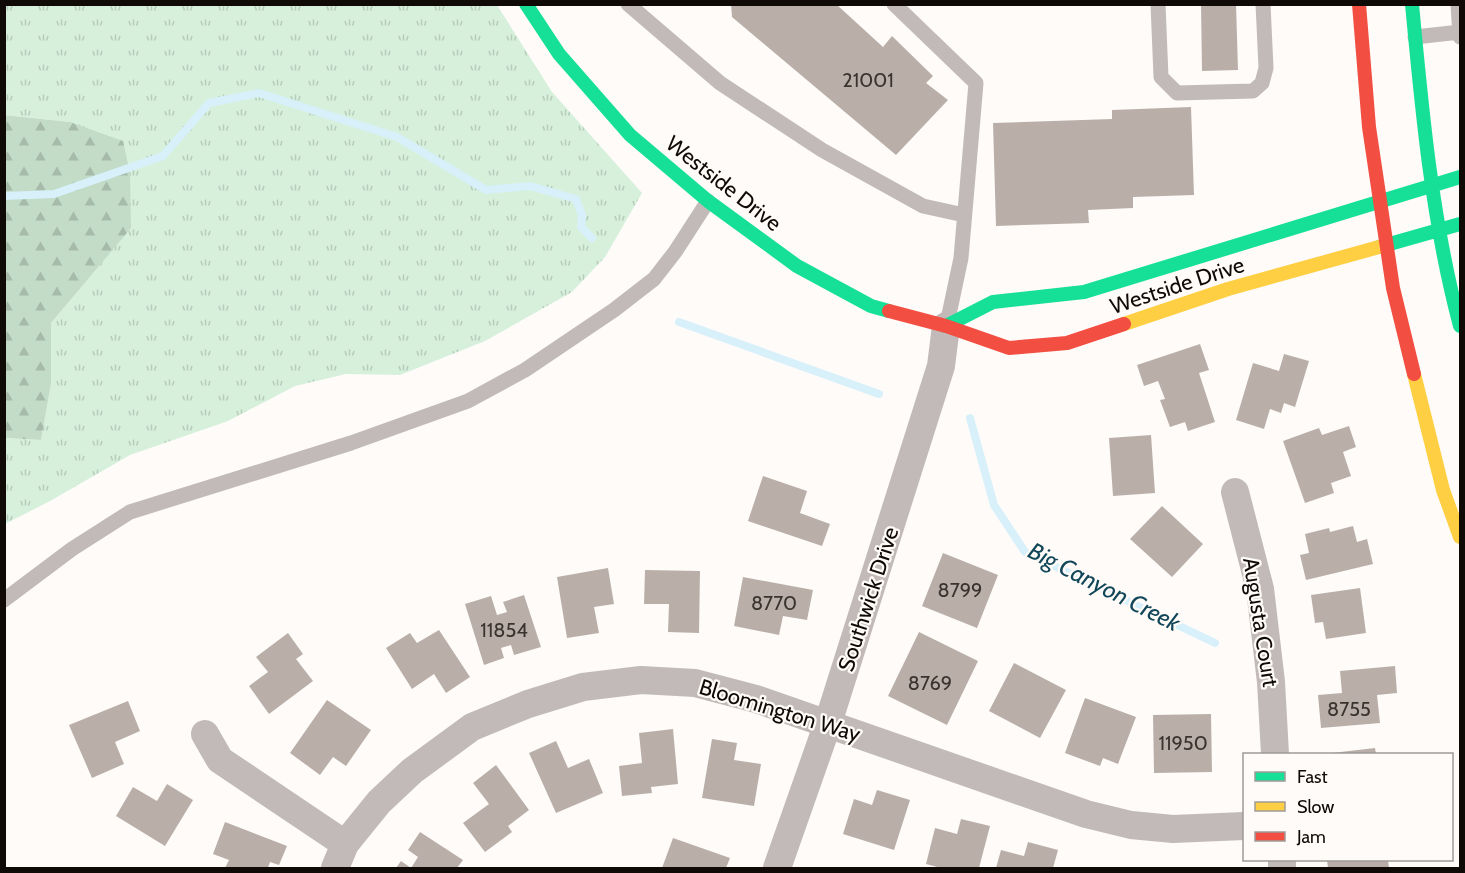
<svg xmlns="http://www.w3.org/2000/svg" width="1465" height="873" font-family="Cabin,sans-serif">
	<style>
		.grass { fill: url(#grass-tufts) }
		.forest { fill: url(#forest-firs) }
		.lines { fill: none; stroke-linecap: round; stroke-linejoin: round }
		.stream { stroke: #d7f0fa; stroke-width: 8 }
		.building { fill: #b9afa8 }
		.lane { stroke: #c2bab8; stroke-width: 15 }
		.street { stroke: #c2bab8; stroke-width: 28 }
		.fast { stroke: #16e098; stroke-width: 14 }
		.slow { stroke: #ffcf43; stroke-width: 14 }
		.jam { stroke: #f24e42; stroke-width: 14 }
		.labels { text-anchor: middle; stroke-width: 4.5; stroke-linejoin: round; paint-order: stroke }
		.number-label { font-size: 20px; fill: #3a332e }
		.street-label { font-size: 22px; fill: #100a06; stroke: #fffbf8 }
		.water-label { font-size: 24px; font-style: italic; fill: #124759; stroke: #fffbf8 }
	</style>
	<defs>
		<pattern id="grass-tufts" width="24" height="20" patternUnits="userSpaceOnUse" patternTransform="scale(1.5)"><rect width="24" height="20" fill="#d6f0dc"/><path d="M3 7l-1-3M5 7V3M7 7l1-3M15 17l-1-3M17 17v-4M19 17l1-3" fill="none" stroke="#b7ccbb"/></pattern>
		<pattern id="forest-firs" width="22" height="20" patternUnits="userSpaceOnUse" patternTransform="scale(1.5)"><rect width="22" height="20" fill="#c2dcc8"/><path d="M5 1l3.5 6h-7zM16 11l3.5 6h-7z" fill="#a6bbaa"/></pattern>
	</defs>
	<rect width="100%" height="100%" fill="#fefbf9"/>
	<path class="grass" d="M 5,5 L 497,5 L 552,92 L 642,193 L 605,257 L 572,292 L 485,341 L 400,375 L 346,374 L 295,386 L 228,421 L 130,455 L 50,501 L 5,524 L 5,438 L 41,440 L 51,384 L 51,323 L 131,227 L 70,122 L 5,115 Z"/>
	<path class="forest" d="M 4,115 L 70,122 L 123,141 L 130,173 L 131,228 L 51,323 L 51,384 L 41,440 L 5,438 Z"/>
	<g class="lines">
		<path class="stream" d="M 4,196 L 54,194 L 163,156 L 209,103 L 259,93 L 397,137 L 486,190 L 530,186 L 576,199 L 582,215 L 581,227 L 592,238
			M 679,322 L 879,394
			M 970,418 L 994,505 L 1025,552 L 1215,643"/>
	</g>
	<path class="building" d="M 731,4 L 836,4 L 883,47 L 892,36 L 933,76 L 926,83 L 948,100 L 896,155 L 732,17 Z
		M 1201,4 L 1236,4 L 1238,70 L 1202,71 Z
		M 1191,107 L 1194,195 L 1133,197 L 1133,208 L 1088,210 L 1089,223 L 996,226 L 993,123 L 1112,119 L 1112,110 Z
		M 1200,344 L 1209,370 L 1199,373 L 1215,422 L 1188,431 L 1185,422 L 1170,427 L 1160,400 L 1165,399 L 1158,381 L 1144,386 L 1137,365 Z
		M 1284,354 L 1309,361 L 1295,407 L 1284,403 L 1281,413 L 1270,409 L 1264,429 L 1236,420 L 1253,363 L 1279,371 Z
		M 1349,426 L 1356,447 L 1343,452 L 1351,476 L 1331,483 L 1334,493 L 1305,503 L 1283,441 L 1319,428 L 1322,435 Z
		M 1151,435 L 1155,493 L 1113,496 L 1109,438 Z
		M 763,476 L 807,491 L 800,513 L 830,524 L 822,546 L 748,521 Z
		M 1162,506 L 1203,544 L 1172,577 L 1130,539 Z
		M 1353,526 L 1357,542 L 1367,539 L 1373,564 L 1306,580 L 1300,555 L 1309,553 L 1305,534 L 1329,528 L 1330,532 Z
		M 943,553 L 998,575 L 977,628 L 922,606 Z
		M 608,568 L 614,604 L 594,607 L 599,633 L 567,638 L 557,577 Z
		M 645,570 L 700,571 L 699,633 L 668,632 L 669,604 L 644,604 Z
		M 743,577 L 813,590 L 807,620 L 783,616 L 779,635 L 734,626 Z
		M 1360,588 L 1366,633 L 1326,639 L 1323,622 L 1315,623 L 1311,595 Z
		M 524,595 L 541,647 L 514,655 L 511,645 L 501,648 L 504,658 L 484,665 L 465,604 L 491,596 L 497,615 L 507,612 L 503,602 Z
		M 439,630 L 470,677 L 446,693 L 434,674 L 412,689 L 386,648 L 410,633 L 417,643 Z
		M 919,632 L 978,661 L 947,725 L 888,696 Z
		M 288,633 L 303,654 L 296,659 L 313,681 L 269,714 L 249,686 L 268,672 L 256,657 Z
		M 1014,663 L 1066,690 L 1040,738 L 989,711 Z
		M 1395,666 L 1397,693 L 1377,695 L 1380,723 L 1321,728 L 1318,695 L 1342,693 L 1340,671 Z
		M 1085,698 L 1136,717 L 1118,764 L 1103,758 L 1100,766 L 1065,753 Z
		M 327,700 L 371,730 L 346,766 L 333,757 L 320,775 L 290,753 Z
		M 128,701 L 140,731 L 115,742 L 124,764 L 92,778 L 69,725 Z
		M 1211,714 L 1212,772 L 1154,773 L 1153,715 Z
		M 673,729 L 678,784 L 651,787 L 652,793 L 622,796 L 619,766 L 642,763 L 639,733 Z
		M 712,739 L 737,743 L 734,760 L 761,764 L 754,806 L 702,798 Z
		M 556,741 L 568,768 L 589,759 L 603,793 L 556,813 L 529,753 Z
		M 1375,748 L 1376,754 L 1332,754 L 1332,753 Z
		M 496,765 L 529,810 L 508,826 L 512,832 L 485,852 L 463,823 L 489,804 L 473,783 Z
		M 167,784 L 193,800 L 165,846 L 116,816 L 133,787 L 157,801 Z
		M 877,790 L 910,800 L 894,850 L 843,834 L 854,799 L 872,805 Z
		M 961,819 L 990,826 L 979,868 L 941,868 L 926,864 L 935,828 L 957,834 Z
		M 225,822 L 287,846 L 279,865 L 270,862 L 268,868 L 225,868 L 229,860 L 213,854 Z
		M 420,832 L 463,860 L 457,868 L 396,868 L 401,861 L 411,868 L 418,857 L 408,850 Z
		M 673,838 L 730,858 L 726,868 L 662,868 Z
		M 1028,842 L 1058,850 L 1053,868 L 996,868 L 1001,850 L 1024,856 Z
		M 1327,860 L 1388,860 L 1389,868 L 1328,868 Z"/>
	<g class="lines">
		<path class="lane" d="M 628,4 L 720,83 L 822,150 L 923,206 L 964,215
			M 894,4 L 976,83 L 961,258 L 947,324
			M 1158,4 L 1161,77 L 1177,93 L 1253,91 L 1262,83 L 1266,68 L 1263,4
			M 1458,4 L 1460,37
			M 1415,37 L 1460,32
			M 4,600 L 72,549 L 130,512 L 351,443 L 468,401 L 525,370 L 614,310 L 654,279 L 675,252 L 708,201"/>
		<path class="street" d="M 1235,492 L 1260,589 L 1271,682 L 1275,754
			M 205,734 L 220,760 L 345,844
			M 1282,860 L 1282,868
			M 335,868 L 345,844 L 379,802 L 412,771 L 472,727 L 528,704 L 583,687 L 641,680 L 695,683 L 756,699 L 1086,814 L 1131,825 L 1173,829 L 1244,826
			M 777,868 L 828,723 L 941,366 L 946,326"/>
		<path class="fast" d="M 526,4 L 559,54 L 630,135 L 708,201 L 797,266 L 871,306 L 889,311
			M 1412,4 C 1422,112 1432,221 1460,326
			M 1379,247 L 1460,224
			M 946,326 L 993,302 L 1084,292 L 1460,177"/>
		<path class="slow" d="M 1124,324 L 1228,289 L 1379,247
			M 1414,374 L 1443,490 L 1460,537"/>
		<path class="jam" d="M 1359,4 L 1369,127 L 1393,288 L 1414,374
			M 889,311 L 946,326 L 1009,348 L 1067,343 L 1124,324"/>
	</g>
	<g class="labels">
		<g class="number-label">
			<text x="868" y="87">21001</text>
			<text x="960" y="597">8799</text>
			<text x="774" y="610">8770</text>
			<text x="504" y="637">11854</text>
			<text x="930" y="690">8769</text>
			<text x="1349" y="716">8755</text>
			<text x="1183" y="750">11950</text>
		</g>
		<g class="street-label">
			<text transform="translate(724 183) rotate(38)" y="8">Westside Drive</text>
			<text transform="translate(1177 285) rotate(-18)" y="8">Westside Drive</text>
			<text transform="translate(868 599) rotate(-72)" y="8">Southwick Drive</text>
			<text transform="translate(1261 622) rotate(81)" y="8">Augusta Court</text>
			<text transform="translate(780 710) rotate(17)" y="8">Bloomington Way</text>
		</g>
		<g class="water-label">
			<text transform="translate(1104 587) rotate(27)" y="8">Big Canyon Creek</text>
		</g>
	</g>
	<rect width="1465" height="873" fill="none" stroke="#100a06" stroke-width="12"/>
	<rect x="1243" y="753" width="210" height="108" fill="#fffbf8" stroke="#9f9b97" stroke-width="1.5"/>
	<rect x="1255" y="772" width="30" height="9" fill="#16e098" stroke="#9f9b97" stroke-width="1.5"/>
	<text x="1297" y="783" font-size="18" fill="#100a06">Fast</text>
	<rect x="1255" y="802" width="30" height="9" fill="#ffcf43" stroke="#9f9b97" stroke-width="1.5"/>
	<text x="1297" y="813" font-size="18" fill="#100a06">Slow</text>
	<rect x="1255" y="832" width="30" height="9" fill="#f24e42" stroke="#9f9b97" stroke-width="1.5"/>
	<text x="1297" y="843" font-size="18" fill="#100a06">Jam</text>
</svg>
